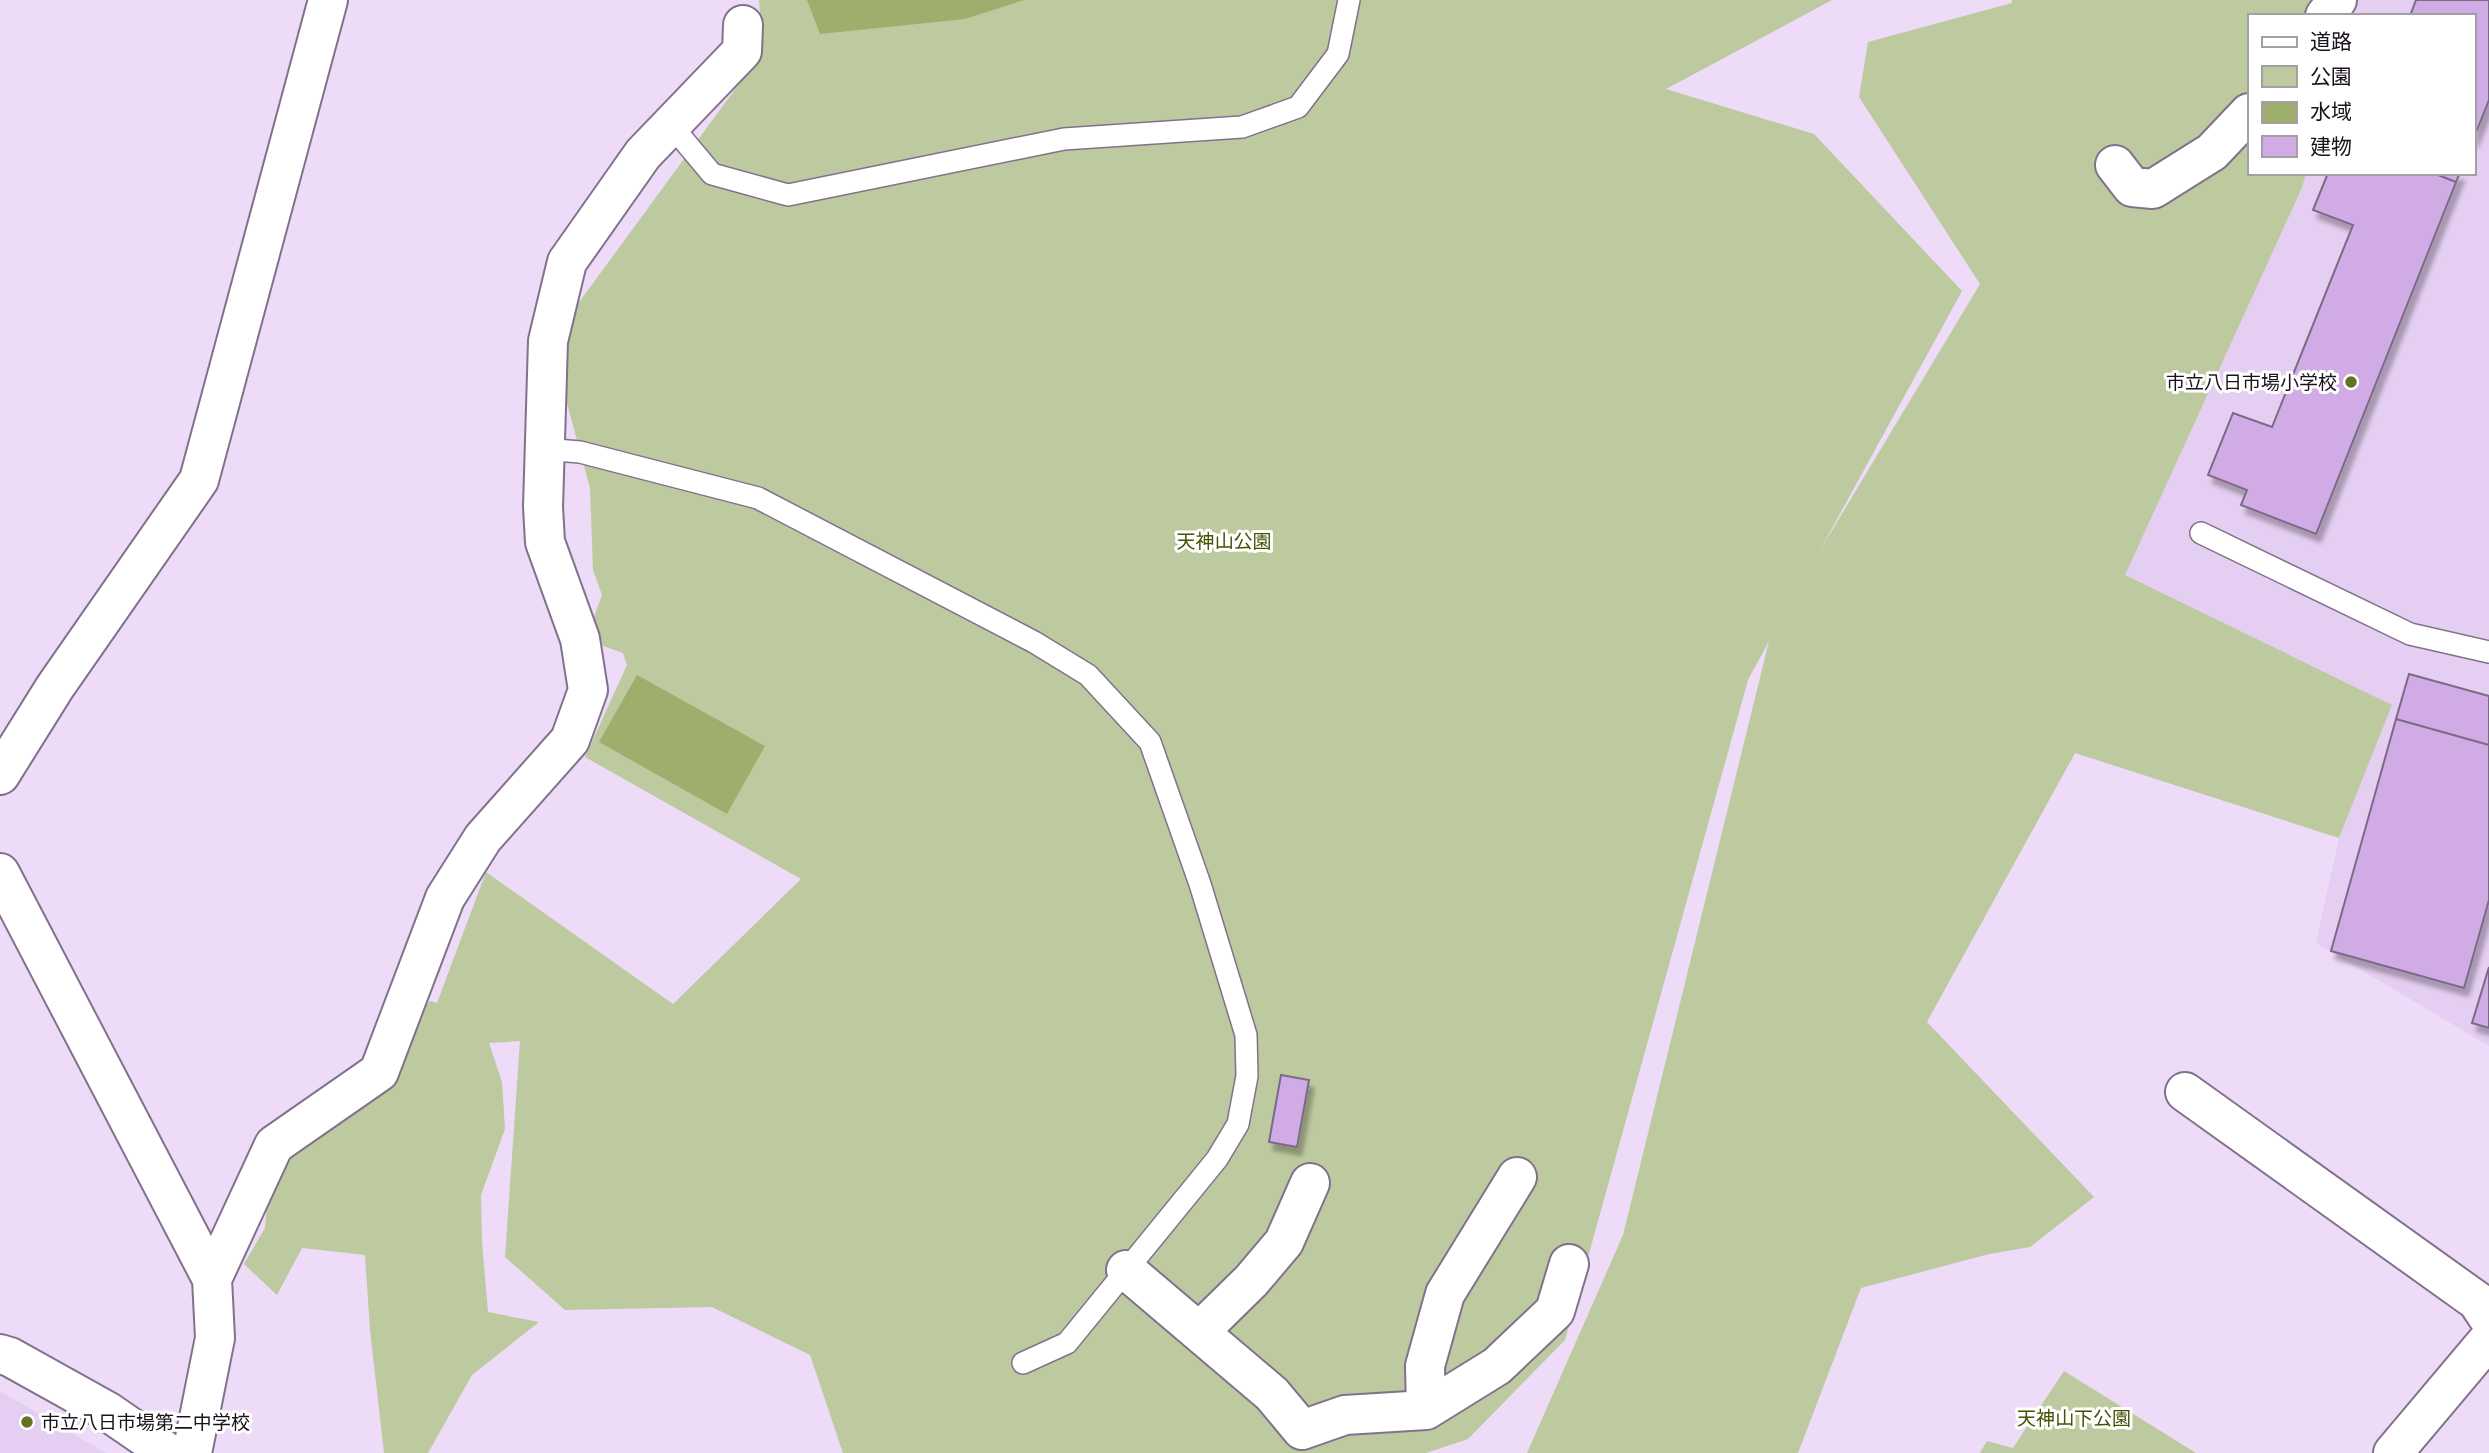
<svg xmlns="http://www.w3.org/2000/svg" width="2489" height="1453" font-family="Quicksand,'Noto Sans JP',sans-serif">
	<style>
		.built { fill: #e4cef1 }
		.green { fill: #bdc99e }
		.water { fill: #9eaf6d }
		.building { fill: #d1abe6; stroke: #7b6b85; stroke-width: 2; filter: url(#shadow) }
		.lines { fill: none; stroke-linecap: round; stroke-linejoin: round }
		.service-casing { stroke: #82718b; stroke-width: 24 }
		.minor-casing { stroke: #82718b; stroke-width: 42 }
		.primary-casing { stroke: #82718b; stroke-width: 42 }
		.service { stroke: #fff; stroke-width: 21 }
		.minor { stroke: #fff; stroke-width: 38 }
		.primary { stroke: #fff; stroke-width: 38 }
		.poi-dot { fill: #627321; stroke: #fff; stroke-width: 2.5 }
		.labels { text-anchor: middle; stroke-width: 6; stroke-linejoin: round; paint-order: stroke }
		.poi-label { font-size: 19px; fill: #19121c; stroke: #fff; text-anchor: end }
		.park-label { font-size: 19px; fill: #455305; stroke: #fff }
	</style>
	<defs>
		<filter id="shadow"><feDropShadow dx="4.5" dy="8" stdDeviation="2" flood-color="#0004"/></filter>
	</defs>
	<rect width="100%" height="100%" fill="#eddbf8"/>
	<path class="built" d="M 2355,0 L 2489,0 L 2489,1046 L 2316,943 L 2339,838 L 2392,705 L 2124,575 L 2302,189 L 2306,173 L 2473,173 L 2473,16 L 2350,16 Z
		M 0,1391 L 106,1453 L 0,1453 Z"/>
	<path class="green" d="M 759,0 L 1832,0 L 1666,89 L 1814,134 L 1962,291 L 1819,552 L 1980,284 L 1859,97 L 1868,42 L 2012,3 L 2012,0 L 2355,0 L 2350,16 L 2249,16 L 2249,173 L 2306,173 L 2302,188 L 2125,575 L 2392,705 L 2339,838 L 2075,753 L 1927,1022 L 2094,1197 L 2030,1247 L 1989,1254 L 1861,1288 L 1798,1453 L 1527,1453 L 1623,1235 L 1769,641 L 1748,680 L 1565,1340 L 1468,1439 L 1426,1453 L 843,1453 L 810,1355 L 712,1307 L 565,1310 L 505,1257 L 520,1041 L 489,1043 L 502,1082 L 505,1129 L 481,1195 L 482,1242 L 488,1312 L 539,1322 L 472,1375 L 428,1453 L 384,1453 L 370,1330 L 365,1255 L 302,1248 L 277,1295 L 244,1264 L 265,1228 L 269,1183 L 284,1153 L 408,1027 L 430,1001 L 437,1003 L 486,872 L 673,1004 L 801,879 L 585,757 L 627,665 L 623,653 L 603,646 L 594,617 L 602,595 L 593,570 L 590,488 L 565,396 L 569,316 L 763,51 Z
		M 2064,1371 L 2196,1453 L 1980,1453 L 1987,1441 L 2013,1448 Z"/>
	<path class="water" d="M 807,0 L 1024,0 L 965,19 L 820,34 Z
		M 637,675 L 765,746 L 727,814 L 599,742 Z"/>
	<path class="building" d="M 2416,0 L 2489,0 L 2489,100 L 2473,140 L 2473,16 L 2410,16 Z
		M 2328,173 L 2433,173 L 2456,182 L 2316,534 L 2241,505 L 2247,490 L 2208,475 L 2233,413 L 2272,427 L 2353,225 L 2313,210 Z
		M 2433,173 L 2460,173 L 2456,182 Z
		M 2409,674 L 2489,696 L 2489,745 L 2396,719 Z
		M 2396,719 L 2489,745 L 2489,900 L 2464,988 L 2331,951 Z
		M 2489,967 L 2489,1028 L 2472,1023 Z
		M 1281,1075 L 1309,1080 L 1297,1147 L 1269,1142 Z"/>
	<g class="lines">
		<defs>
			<path id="service" d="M 671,125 L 712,174 L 788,195 L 1064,139 L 1242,127 L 1298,107 L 1338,54 L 1349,0
				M 543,449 L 580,452 L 758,498 L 1034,642 L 1088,675 L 1150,742 L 1200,884 L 1246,1035 L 1247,1076 L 1238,1124 L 1217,1159 L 1067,1343 L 1023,1363
				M 2201,533 L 2410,634 L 2489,652"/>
			<path id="minor" d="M 2325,16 L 2337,0
				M 2115,165 L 2132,187 L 2153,189 L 2212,152 L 2249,113
				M 0,775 L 55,687 L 199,480 L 328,0
				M 0,873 L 212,1279
				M 2185,1092 L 2477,1301 L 2489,1319
				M 1126,1270 L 1272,1394 L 1302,1430
				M 1199,1332 L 1251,1281 L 1284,1242 L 1310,1183
				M 1426,1410 L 1425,1366 L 1445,1294 L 1517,1177
				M 1302,1430 L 1345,1415 L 1426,1410 L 1497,1366 L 1555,1311 L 1569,1264
				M 192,1453 L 215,1338 L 212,1279 L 274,1145 L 379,1072 L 445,898 L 483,838 L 570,740 L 588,690 L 580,639 L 545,542 L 543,507 L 548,341 L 567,262 L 643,154 L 742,51 L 743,25
				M 2393,1453 L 2489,1339"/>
			<path id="primary" d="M 0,1354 L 10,1357 L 107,1411 L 168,1453"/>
		</defs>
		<use href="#service" class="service-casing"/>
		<use href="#minor" class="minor-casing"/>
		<use href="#primary" class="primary-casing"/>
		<use href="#service" class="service"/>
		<use href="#minor" class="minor"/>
		<use href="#primary" class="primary"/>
	</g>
	<g class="poi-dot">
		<circle cx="2351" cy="382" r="7"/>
		<circle cx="27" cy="1422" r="7"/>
	</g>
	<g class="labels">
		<g class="poi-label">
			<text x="2337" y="389">市立八日市場小学校</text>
			<text x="41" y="1429" text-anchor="start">市立八日市場第二中学校</text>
		</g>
		<g class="park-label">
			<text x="1224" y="548">天神山公園</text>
			<text x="2074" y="1425">天神山下公園</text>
		</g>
	</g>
	<rect x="2248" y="14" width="228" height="161" fill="#ffffff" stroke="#a3a0a4" stroke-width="2"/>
	<rect x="2262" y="37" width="35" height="10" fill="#ffffff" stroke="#a3a0a4" stroke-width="2"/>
	<text x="2310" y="49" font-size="21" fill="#19121c">道路</text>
	<rect x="2262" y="66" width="35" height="21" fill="#bdc99e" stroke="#a3a0a4" stroke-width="2"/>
	<text x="2310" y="84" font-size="21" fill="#19121c">公園</text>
	<rect x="2262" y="102" width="35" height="21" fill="#9eaf6d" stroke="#a3a0a4" stroke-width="2"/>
	<text x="2310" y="119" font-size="21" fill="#19121c">水域</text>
	<rect x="2262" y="136" width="35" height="21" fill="#d1abe6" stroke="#a3a0a4" stroke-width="2"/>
	<text x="2310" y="154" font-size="21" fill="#19121c">建物</text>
</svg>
